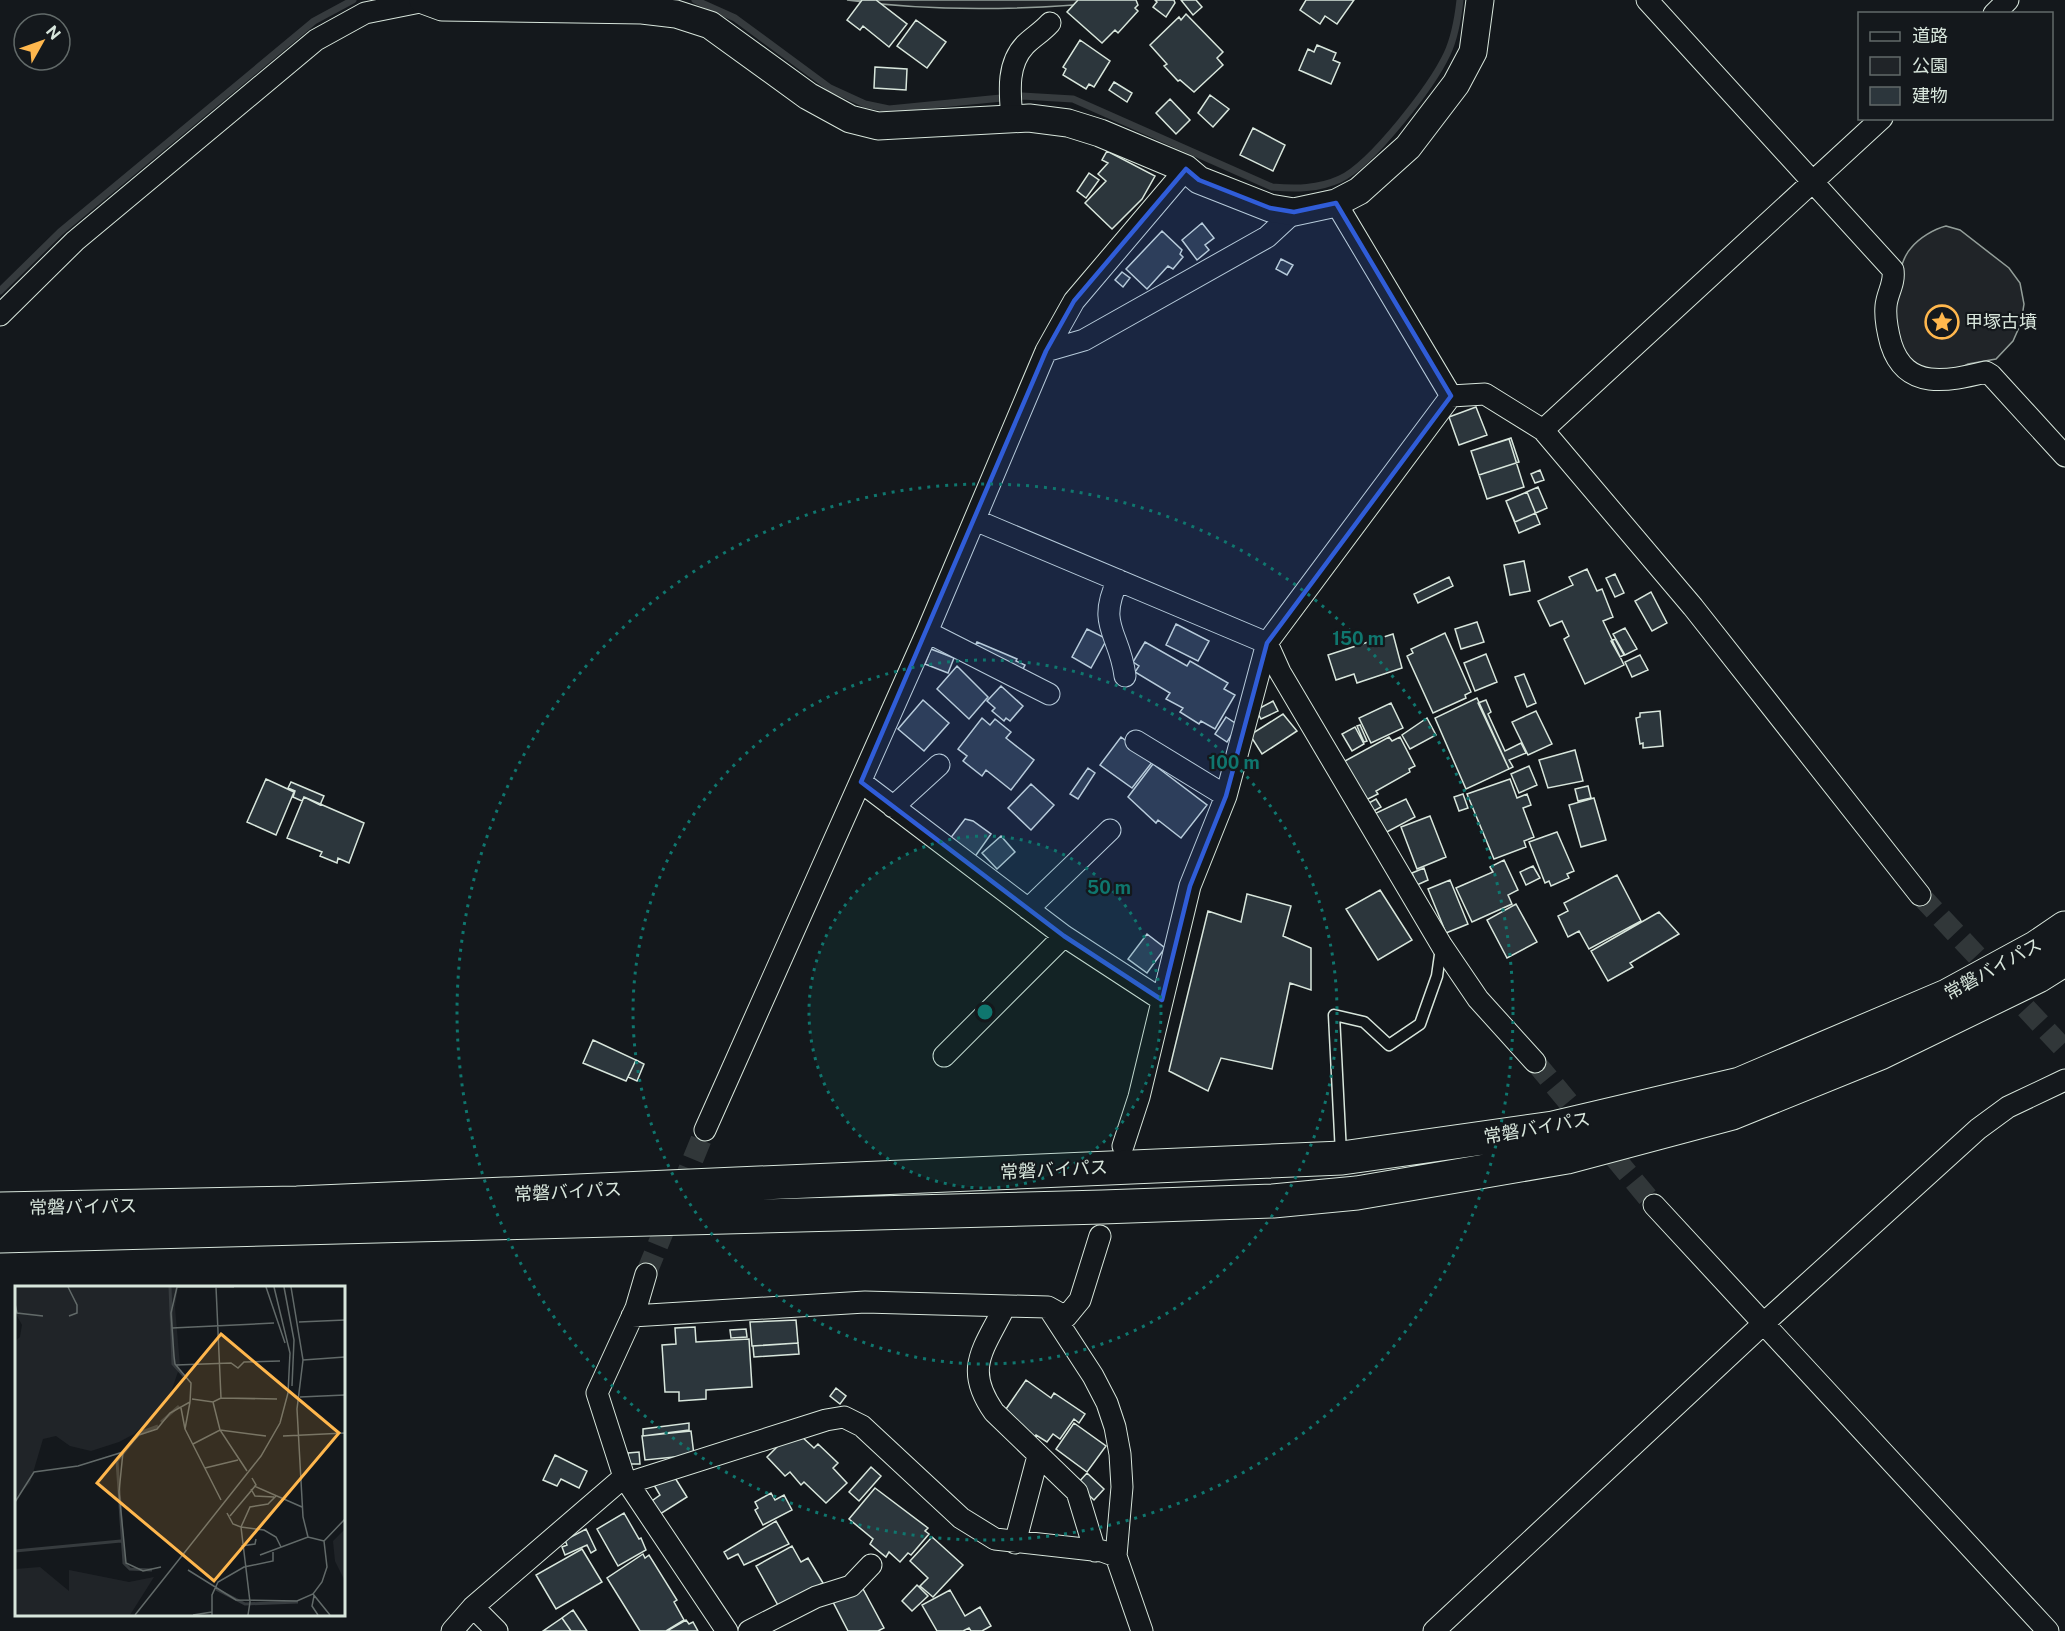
<svg xmlns="http://www.w3.org/2000/svg" width="2065" height="1631" font-family="'Public Sans','Noto Sans JP',sans-serif">
	<style>
		.green { fill: #202428; stroke: #939e99; stroke-width: 1.5 }
		.lines { fill: none; stroke-linecap: round; stroke-linejoin: round }
		.stream { stroke: #363b3e; stroke-width: 7 }
		.building { fill: #2c363c; stroke: #d8e6dc; stroke-width: 1.5 }
		.minor-tunnel { stroke: #313739; stroke-width: 21; stroke-dasharray: 21 10; stroke-linecap: butt }
		.service-casing { stroke: #d8e6dc; stroke-width: 13 }
		.minor-casing { stroke: #d8e6dc; stroke-width: 23 }
		.tertiary-casing { stroke: #d8e6dc; stroke-width: 29 }
		.trunk-casing { stroke: #d8e6dc; stroke-width: 35 }
		.service { stroke: #14181c; stroke-width: 10 }
		.minor { stroke: #14181c; stroke-width: 21 }
		.tertiary { stroke: #14181c; stroke-width: 27 }
		.trunk { stroke: #14181c; stroke-width: 33 }
		.marked { fill: #305dd8; fill-opacity: 0.2; stroke: #305dd8; stroke-width: 4.5; stroke-linejoin: round }
		.ring { fill: none; stroke: #0f766e; stroke-width: 3; stroke-dasharray: 3 6 }
		.labels { text-anchor: middle; stroke-width: 4.5; stroke-linejoin: round; paint-order: stroke }
		.poi-label { font-size: 18px; fill: #d8e6dc; stroke: #14181c; text-anchor: start }
		.street-label { font-size: 18px; fill: #d8e6dc; stroke: #14181c }
		.inset-river { fill: none; stroke: #363b3e; stroke-width: 3 }
		.inset-road { fill: none; stroke: #626a69; stroke-width: 1.5 }
		.view { fill: #ffb74d; fill-opacity: 0.15; stroke: #ffb74d; stroke-width: 3 }
		.inset-edge { fill: none; stroke: #d8e6dc; stroke-width: 3 }
		.centre { fill: #0f766e; stroke: #14181c; stroke-width: 3 }
		.ring-label { font-size: 18px; text-anchor: middle; font-weight: bold; fill: #0f766e; stroke: #14181c; stroke-width: 4.5; stroke-linejoin: round; paint-order: stroke }
	</style>
	<rect width="100%" height="100%" fill="#14181c"/>
	<path class="green" d="M 847,0 L 1129,0 C 1036,10 940,13 847,0 Z
		M 1946,226 L 1960,230 L 2009,268 L 2020,283 L 2024,304 L 2021,323 L 2013,341 L 1996,359 L 1968,364 L 1956,370 L 1919,369 C 1913,362 1902,352 1898,344 C 1890,323 1896,264 1911,248 C 1919,238 1934,229 1946,226 Z"/>
	<g class="lines">
		<path class="stream" d="M 695,0 L 735,18 L 830,88 L 865,104 L 889,109 L 1022,96 L 1073,99 L 1272,187 C 1296,189 1318,189 1340,179 C 1372,164 1432,86 1447,54 C 1455,37 1458,18 1460,0
			M 0,291 L 60,232 L 314,21 L 353,0"/>
	</g>
	<path class="building" d="M 862,0 L 876,0 L 907,24 L 889,47 L 863,26 L 860,30 L 847,20 Z
		M 1078,0 L 1136,0 L 1138,5 L 1135,8 L 1138,11 L 1118,33 L 1115,30 L 1102,43 L 1067,12 Z
		M 1155,0 L 1174,0 L 1175,3 L 1166,17 L 1153,7 L 1157,2 Z
		M 1181,0 L 1196,0 L 1202,7 L 1193,15 Z
		M 1306,0 L 1354,0 L 1337,24 L 1325,16 L 1320,24 L 1300,10 Z
		M 1186,14 L 1223,52 L 1217,58 L 1223,65 L 1194,92 L 1180,80 L 1178,81 L 1164,66 L 1167,64 L 1150,45 L 1179,17 L 1181,20 Z
		M 916,20 L 946,42 L 927,68 L 897,46 Z
		M 1080,40 L 1110,61 L 1094,87 L 1089,84 L 1086,89 L 1063,75 L 1066,69 L 1063,67 Z
		M 1317,45 L 1336,53 L 1333,60 L 1340,63 L 1331,84 L 1299,70 L 1308,49 L 1314,52 Z
		M 875,67 L 907,69 L 906,90 L 874,88 Z
		M 1114,82 L 1132,93 L 1127,102 L 1109,90 Z
		M 1210,95 L 1229,109 L 1213,127 L 1198,113 Z
		M 1170,99 L 1190,120 L 1176,134 L 1156,113 Z
		M 1253,128 L 1285,145 L 1273,171 L 1240,155 Z
		M 1107,151 L 1155,176 L 1142,199 L 1112,229 L 1085,203 L 1106,181 L 1098,174 L 1108,163 L 1102,160 Z
		M 1089,173 L 1099,180 L 1086,198 L 1077,191 Z
		M 1202,223 L 1214,238 L 1205,245 L 1209,250 L 1197,260 L 1182,240 Z
		M 1162,231 L 1182,250 L 1180,254 L 1183,257 L 1173,269 L 1168,266 L 1147,289 L 1126,269 Z
		M 1281,259 L 1293,265 L 1287,275 L 1276,269 Z
		M 1122,272 L 1130,278 L 1123,287 L 1115,280 Z
		M 1476,407 L 1487,435 L 1459,445 L 1449,417 Z
		M 1511,438 L 1519,462 L 1479,475 L 1471,451 Z
		M 1509,439 L 1524,487 L 1487,499 L 1471,451 Z
		M 1540,470 L 1544,480 L 1535,483 L 1531,474 Z
		M 1538,487 L 1547,508 L 1515,522 L 1506,501 Z
		M 1527,492 L 1540,524 L 1519,533 L 1506,501 Z
		M 1524,561 L 1530,591 L 1510,595 L 1504,565 Z
		M 1587,569 L 1597,591 L 1602,589 L 1613,617 L 1603,621 L 1624,665 L 1585,684 L 1564,639 L 1569,636 L 1562,621 L 1550,626 L 1538,601 L 1573,585 L 1569,577 Z
		M 1615,574 L 1624,593 L 1615,597 L 1606,578 Z
		M 1449,577 L 1453,586 L 1418,603 L 1414,594 Z
		M 1651,592 L 1667,623 L 1652,631 L 1635,601 Z
		M 1477,622 L 1484,642 L 1461,649 L 1455,629 Z
		M 1176,624 L 1209,641 L 1198,661 L 1166,645 Z
		M 1625,628 L 1637,649 L 1625,655 L 1613,634 Z
		M 1087,629 L 1107,639 L 1091,668 L 1072,657 Z
		M 1445,633 L 1471,692 L 1465,695 L 1466,698 L 1433,713 L 1407,656 L 1413,653 L 1411,649 Z
		M 1393,634 L 1402,668 L 1357,683 L 1354,674 L 1336,680 L 1328,655 Z
		M 1615,639 L 1624,655 L 1620,657 L 1611,641 Z
		M 977,642 L 1017,659 L 1016,661 L 1025,665 L 1021,673 L 973,650 Z
		M 1145,642 L 1187,666 L 1190,661 L 1228,683 L 1224,689 L 1235,695 L 1215,729 L 1201,721 L 1199,724 L 1180,712 L 1183,708 L 1166,699 L 1170,693 L 1135,672 L 1139,666 L 1133,662 Z
		M 931,649 L 954,658 L 948,673 L 925,664 Z
		M 1486,654 L 1497,682 L 1475,691 L 1464,663 Z
		M 1640,655 L 1648,670 L 1632,677 L 1625,662 Z
		M 957,666 L 988,697 L 969,719 L 937,689 Z
		M 1524,674 L 1536,703 L 1527,707 L 1515,677 Z
		M 1001,686 L 1023,706 L 1010,721 L 1006,718 L 1004,721 L 992,711 L 995,708 L 987,701 Z
		M 1477,698 L 1509,769 L 1466,789 L 1435,718 Z
		M 923,700 L 949,723 L 924,751 L 898,729 Z
		M 1486,700 L 1491,712 L 1488,714 L 1505,751 L 1521,743 L 1526,753 L 1509,760 L 1513,767 L 1509,769 L 1478,703 Z
		M 1273,701 L 1278,711 L 1261,719 L 1256,710 Z
		M 1391,703 L 1403,728 L 1371,743 L 1359,718 Z
		M 1536,711 L 1552,744 L 1528,755 L 1512,722 Z
		M 1660,711 L 1663,746 L 1643,748 L 1643,743 L 1640,744 L 1636,718 L 1640,717 L 1640,713 Z
		M 1283,714 L 1297,731 L 1262,754 L 1250,735 Z
		M 1226,717 L 1238,725 L 1227,742 L 1215,734 Z
		M 982,718 L 990,725 L 995,719 L 1011,732 L 1006,738 L 1034,760 L 1011,790 L 986,770 L 982,776 L 963,761 L 967,756 L 958,749 Z
		M 1427,718 L 1436,735 L 1410,749 L 1402,735 Z
		M 1360,725 L 1367,741 L 1364,742 L 1357,726 Z
		M 1355,727 L 1364,744 L 1352,751 L 1342,734 Z
		M 1121,737 L 1153,761 L 1132,788 L 1100,765 Z
		M 1389,737 L 1392,741 L 1400,737 L 1415,766 L 1409,769 L 1410,772 L 1376,791 L 1378,794 L 1364,801 L 1343,762 Z
		M 1575,750 L 1583,781 L 1548,788 L 1539,760 Z
		M 1153,764 L 1207,805 L 1181,838 L 1158,820 L 1156,823 L 1128,797 Z
		M 1529,766 L 1537,785 L 1519,793 L 1511,774 Z
		M 1088,768 L 1095,773 L 1078,799 L 1070,794 Z
		M 266,779 L 294,792 L 276,835 L 247,822 Z
		M 1510,779 L 1517,798 L 1527,794 L 1531,805 L 1523,808 L 1534,837 L 1524,841 L 1526,847 L 1494,859 L 1467,794 Z
		M 291,782 L 324,796 L 320,805 L 304,797 L 302,801 L 293,797 L 295,791 L 288,788 Z
		M 1031,784 L 1054,805 L 1031,830 L 1008,808 Z
		M 1588,786 L 1591,798 L 1578,801 L 1575,789 Z
		M 1463,794 L 1468,808 L 1459,811 L 1454,797 Z
		M 304,797 L 364,823 L 349,863 L 338,858 L 337,863 L 320,856 L 322,852 L 287,838 Z
		M 1594,798 L 1606,840 L 1581,847 L 1569,805 Z
		M 1376,799 L 1381,807 L 1372,812 L 1367,804 Z
		M 1406,799 L 1415,817 L 1385,833 L 1374,814 Z
		M 1430,816 L 1446,857 L 1417,869 L 1401,827 Z
		M 965,819 L 973,821 L 991,834 L 974,858 L 949,840 Z
		M 1557,832 L 1574,871 L 1567,874 L 1569,878 L 1551,886 L 1549,881 L 1545,883 L 1529,842 Z
		M 1001,836 L 1015,852 L 997,869 L 982,853 Z
		M 1504,860 L 1518,890 L 1508,895 L 1512,904 L 1472,922 L 1456,888 L 1493,872 L 1490,867 Z
		M 1533,866 L 1540,878 L 1526,885 L 1520,872 Z
		M 1424,868 L 1428,880 L 1417,885 L 1412,873 Z
		M 1617,875 L 1641,921 L 1589,949 L 1579,931 L 1568,937 L 1558,916 L 1568,911 L 1564,903 Z
		M 1450,880 L 1468,924 L 1446,933 L 1428,889 Z
		M 1380,890 L 1412,940 L 1378,960 L 1346,909 Z
		M 1247,894 L 1291,906 L 1283,936 L 1311,948 L 1311,990 L 1290,983 L 1272,1069 L 1221,1058 L 1208,1091 L 1169,1071 L 1208,911 L 1241,922 Z
		M 1516,904 L 1537,942 L 1507,958 L 1487,920 Z
		M 1659,912 L 1679,934 L 1630,963 L 1633,967 L 1608,981 L 1591,951 Z
		M 1147,934 L 1165,948 L 1147,973 L 1128,959 Z
		M 593,1040 L 636,1060 L 626,1081 L 583,1063 Z
		M 636,1060 L 644,1064 L 637,1081 L 628,1077 Z
		M 796,1320 L 798,1343 L 752,1346 L 750,1322 Z
		M 695,1327 L 696,1342 L 749,1339 L 752,1387 L 706,1390 L 706,1399 L 679,1401 L 679,1392 L 665,1392 L 662,1345 L 676,1344 L 675,1328 Z
		M 746,1329 L 747,1337 L 731,1338 L 730,1330 Z
		M 798,1343 L 799,1354 L 754,1357 L 753,1346 Z
		M 1026,1380 L 1051,1398 L 1054,1393 L 1085,1414 L 1079,1423 L 1074,1419 L 1060,1439 L 1053,1434 L 1047,1442 L 1036,1435 L 1033,1438 L 1004,1412 Z
		M 836,1388 L 846,1396 L 840,1404 L 830,1396 Z
		M 689,1423 L 689,1430 L 643,1436 L 643,1429 Z
		M 1074,1423 L 1106,1446 L 1087,1472 L 1056,1449 Z
		M 691,1431 L 694,1455 L 645,1460 L 642,1436 Z
		M 801,1436 L 814,1448 L 818,1444 L 838,1463 L 833,1468 L 847,1483 L 826,1503 L 804,1482 L 801,1485 L 790,1472 L 785,1476 L 767,1457 L 786,1438 Z
		M 639,1452 L 640,1464 L 629,1464 L 628,1453 Z
		M 555,1455 L 587,1471 L 579,1488 L 561,1479 L 557,1486 L 543,1480 Z
		M 871,1467 L 881,1476 L 859,1501 L 849,1492 Z
		M 672,1473 L 687,1497 L 657,1516 L 649,1503 L 660,1495 L 654,1485 Z
		M 1087,1473 L 1104,1489 L 1094,1500 L 1077,1484 Z
		M 875,1488 L 928,1528 L 925,1531 L 929,1534 L 911,1555 L 908,1553 L 900,1562 L 889,1552 L 886,1557 L 870,1544 L 873,1539 L 849,1519 Z
		M 771,1493 L 775,1500 L 784,1495 L 792,1510 L 763,1525 L 755,1510 L 758,1508 L 755,1502 Z
		M 624,1513 L 639,1539 L 641,1538 L 646,1550 L 618,1566 L 597,1529 Z
		M 776,1521 L 789,1544 L 744,1565 L 738,1554 L 728,1559 L 724,1552 Z
		M 586,1529 L 596,1550 L 591,1553 L 587,1545 L 565,1555 L 562,1547 L 567,1545 L 565,1540 Z
		M 932,1537 L 963,1565 L 933,1597 L 920,1586 L 928,1578 L 910,1561 Z
		M 792,1546 L 801,1562 L 808,1558 L 823,1583 L 779,1607 L 756,1566 Z
		M 582,1549 L 602,1582 L 556,1609 L 536,1575 Z
		M 643,1554 L 645,1558 L 649,1555 L 677,1600 L 674,1602 L 684,1620 L 666,1631 L 640,1631 L 607,1578 Z
		M 917,1585 L 928,1596 L 912,1611 L 902,1601 Z
		M 862,1587 L 884,1628 L 878,1631 L 848,1631 L 833,1602 Z
		M 950,1590 L 965,1616 L 980,1607 L 991,1626 L 982,1631 L 971,1631 L 969,1628 L 963,1631 L 937,1631 L 922,1605 Z
		M 573,1610 L 587,1631 L 571,1631 L 562,1618 Z
		M 562,1618 L 571,1631 L 543,1631 Z
		M 686,1620 L 689,1624 L 693,1622 L 698,1631 L 667,1631 Z"/>
	<g class="lines">
		<path class="minor-tunnel" d="M 1920,895 L 2065,1050
			M 1535,1062 L 1654,1205
			M 646,1274 L 705,1130"/>
		<defs>
			<path id="service" d="M 1341,1154 L 1334,1015 L 1364,1022 L 1389,1045 L 1420,1024 L 1437,976 L 1441,948"/>
			<path id="minor" d="M 1647,0 L 1893,270 C 1895,284 1887,293 1886,306 C 1885,317 1888,333 1891,344 C 1906,391 1948,381 1986,372 L 1991,375 L 2065,456
				M 1994,14 L 2008,0
				M 1012,119 C 1010,94 1006,65 1025,45 C 1033,37 1042,32 1050,23
				M 1336,203 L 1451,396 L 1485,394 L 1543,430 L 1693,607 L 1920,895
				M 0,315 L 75,241 L 316,40 L 365,13 L 425,1
				M 1046,351 L 1074,301 L 1186,169
				M 1543,430 L 1882,118
				M 975,520 L 1267,643 L 1280,672 L 1442,946 L 1478,999 L 1535,1062
				M 1118,580 C 1096,626 1120,633 1125,676
				M 927,632 L 1049,694
				M 1136,741 L 1226,796
				M 861,782 L 1064,936 L 1162,1000
				M 893,807 L 939,765
				M 1028,909 L 1110,830
				M 944,1056 L 1064,936
				M 705,1130 L 927,632 L 1046,351 L 1084,340 L 1267,237 L 1294,212
				M 1123,1146 L 1139,1097 L 1190,886 L 1226,796 L 1267,643 L 1451,396
				M 1654,1205 L 2048,1631
				M 1005,1306 C 984,1349 963,1368 994,1412 L 1077,1492 L 1095,1551
				M 1050,1310 L 1093,1376 L 1107,1403 L 1115,1427 L 1120,1454 L 1122,1487 L 1116,1556 L 1142,1631
				M 632,1316 L 865,1302 L 1048,1307 L 1066,1317 L 1080,1300 L 1100,1236
				M 624,1477 L 727,1631
				M 628,1483 L 826,1420 L 844,1417 L 862,1426 L 961,1518 L 995,1539 L 1102,1551 L 1116,1556
				M 1015,1543 L 1038,1456
				M 473,1607 L 497,1631
				M 452,1631 L 473,1607 L 624,1477 L 597,1393 L 636,1308 L 646,1274
				M 749,1631 L 816,1597 L 851,1586 L 871,1565
				M 1434,1631 L 1763,1324 L 1978,1129 L 2008,1107 L 2065,1080"/>
			<path id="tertiary" d="M 423,0 L 442,7 L 642,10 L 676,14 L 710,25 L 808,96 L 850,119 L 878,126 L 1029,118 L 1068,123 L 1100,133 L 1186,169 L 1199,180 L 1270,208 L 1294,212 L 1336,203 L 1359,191 L 1408,147 L 1456,84 L 1473,52 L 1480,0"/>
			<path id="trunk" d="M 0,1209 L 297,1203 L 1342,1158 L 1553,1128 L 1740,1084 L 1947,996 L 2037,947 L 2065,928
				M 0,1236 L 1102,1207 L 1273,1201 L 1357,1193 L 1567,1157 L 1732,1113 L 1880,1053 L 2038,976 L 2065,959"/>
		</defs>
		<use href="#service" class="service-casing"/>
		<use href="#minor" class="minor-casing"/>
		<use href="#tertiary" class="tertiary-casing"/>
		<use href="#trunk" class="trunk-casing"/>
		<use href="#service" class="service"/>
		<use href="#minor" class="minor"/>
		<use href="#tertiary" class="tertiary"/>
		<use href="#trunk" class="trunk"/>
	</g>
	<path class="marked" d="M 1186,169 L 1199,180 L 1270,208 L 1294,212 L 1336,203 L 1451,396 L 1267,643 L 1226,796 L 1190,886 L 1162,1000 L 1064,936 L 861,782 L 1046,351 L 1074,301 Z"/>
	<circle cx="985" cy="1012" r="176" fill="#0f766e" fill-opacity=".12"/>
	<g class="ring">
		<circle cx="985" cy="1012" r="176"/>
		<circle cx="985" cy="1012" r="352"/>
		<circle cx="985" cy="1012" r="528"/>
	</g>
	<defs>
		<symbol id="sight-ring" viewBox="-11 -11 22 22"><circle r="9.5" fill="#14181c" stroke="#ffb74d" stroke-width="1.5"/><path d="M0-6L1.8-2.2L6-1.7L2.9 1.2L3.7 5.4L0 3.3L-3.7 5.4L-2.9 1.2L-6-1.7L-1.8-2.2Z" fill="#ffb74d"/></symbol>
	</defs>
	<g fill-rule="evenodd">
		<use href="#sight-ring" x="1923" y="303" width="38" height="38"/>
	</g>
	<g class="labels">
		<g class="poi-label">
			<text x="1965" y="328">甲塚古墳</text>
		</g>
		<g class="street-label">
			<text transform="translate(1993 969) rotate(-29)" y="6">常磐バイパス</text>
			<text transform="translate(1537 1128) rotate(-10)" y="6">常磐バイパス</text>
			<text transform="translate(1054 1170) rotate(-3)" y="6">常磐バイパス</text>
			<text transform="translate(568 1192) rotate(-3)" y="6">常磐バイパス</text>
			<text transform="translate(83 1207) rotate(-1)" y="6">常磐バイパス</text>
		</g>
	</g>
	<g transform="translate(15 1286)">
		<rect width="330" height="330" fill="#14181c"/>
		<path d="M 0,1 L 163,1 L 160,21 L 165,80 L 156,106 L 146,122 L 119,148 L 104,156 L 76,165 L 55,160 L 41,150 L 28,153 L 15,197 L 0,212 L 0,55 L 5,51 L 7,39 L 0,26 ZM 330,243 L 330,295 L 320,275 L 318,255 ZM 25,281 L 54,305 L 54,284 L 114,296 L 139,291 L 115,329 L 0,329 L 0,283 Z" fill="#202428"/>
		<path class="inset-river" d="M 155,1 L 158,78 L 169,90M 146,136 L 164,120M 0,265 L 106,255M 137,284 L 115,283 L 109,277 L 102,175 L 124,147 L 143,140M 201,303 L 230,318 L 283,316"/>
		<path class="inset-road" d="M 53,1 L 62,19 L 62,27 L 54,30M 162,1 L 219,1M 201,1 L 206,112M 251,1 L 270,57M 269,1 L 279,54 L 277,100M 276,1 L 288,74 L 282,123 L 288,231 L 293,251M 0,18 L 2,27 L 28,30M 284,36 L 330,34M 157,42 L 259,37M 288,74 L 330,71M 161,79 L 216,77 L 223,82 L 229,76 L 265,75M 285,111 L 330,109M 177,113 L 198,116 L 206,112 L 262,113M 175,116 L 170,143 L 206,214M 198,116 L 205,144 L 232,185M 166,122 L 170,143M 268,150 L 330,147M 178,158 L 205,144 L 251,150M 108,166 L 104,206 L 111,277 L 128,285 L 146,281M 190,182 L 223,174M 239,200 L 287,221M 236,203 L 240,210 L 259,211M 0,216 L 19,186 L 63,180 L 108,166 L 124,149 L 142,143 L 155,127 L 175,116 L 176,97 L 160,78 L 159,70 L 156,27 L 162,1M 212,227 L 218,238 L 226,241 L 235,316 L 233,329M 215,230 L 241,199 L 237,192M 226,241 L 235,221 L 253,218 L 261,210M 226,241 L 249,244 L 261,251 L 266,261M 226,260 L 240,258 L 241,253M 245,269 L 293,251 L 309,255M 173,284 L 221,314 L 282,315 L 298,308 L 307,296 L 312,281 L 309,255 L 330,233M 298,308 L 315,329M 299,310 L 297,320 L 303,329M 120,329 L 246,170 L 265,137 L 273,107 L 275,67 L 259,1M 178,329 L 197,326M 197,329 L 197,309 L 203,296 L 229,281 L 258,275 L 258,266"/>
		<path class="view" d="M 206,48 L 324,147 L 199,295 L 82,197 Z"/>
		<rect width="330" height="330" class="inset-edge"/>
	</g>
	<circle cx="985" cy="1012" r="9" class="centre"/>
	<g class="ring-label">
		<text x="1358" y="645">150 m</text>
		<text x="1234" y="769">100 m</text>
		<text x="1109" y="894">50 m</text>
	</g>
	<rect x="1858" y="12" width="195" height="108" fill="#14181c" stroke="#626a69" stroke-width="1.5"/>
	<rect x="1870" y="32" width="30" height="9" fill="#14181c" stroke="#626a69" stroke-width="1.5"/>
	<text x="1912" y="42" font-size="18" fill="#d8e6dc">道路</text>
	<rect x="1870" y="57" width="30" height="18" fill="#202428" stroke="#626a69" stroke-width="1.5"/>
	<text x="1912" y="72" font-size="18" fill="#d8e6dc">公園</text>
	<rect x="1870" y="87" width="30" height="18" fill="#2c363c" stroke="#626a69" stroke-width="1.5"/>
	<text x="1912" y="102" font-size="18" fill="#d8e6dc">建物</text>
	<g transform="translate(42 42) rotate(50)"><circle r="28" fill="#14181c" stroke="#626a69" stroke-width="1.5"/>
	<path d="M0-4.5L10 22L0 15L-10 22Z" fill="#ffb74d"/>
	<text y="-9" font-size="16" font-weight="bold" text-anchor="middle" fill="#d8e6dc">N</text>
	</g>
</svg>
